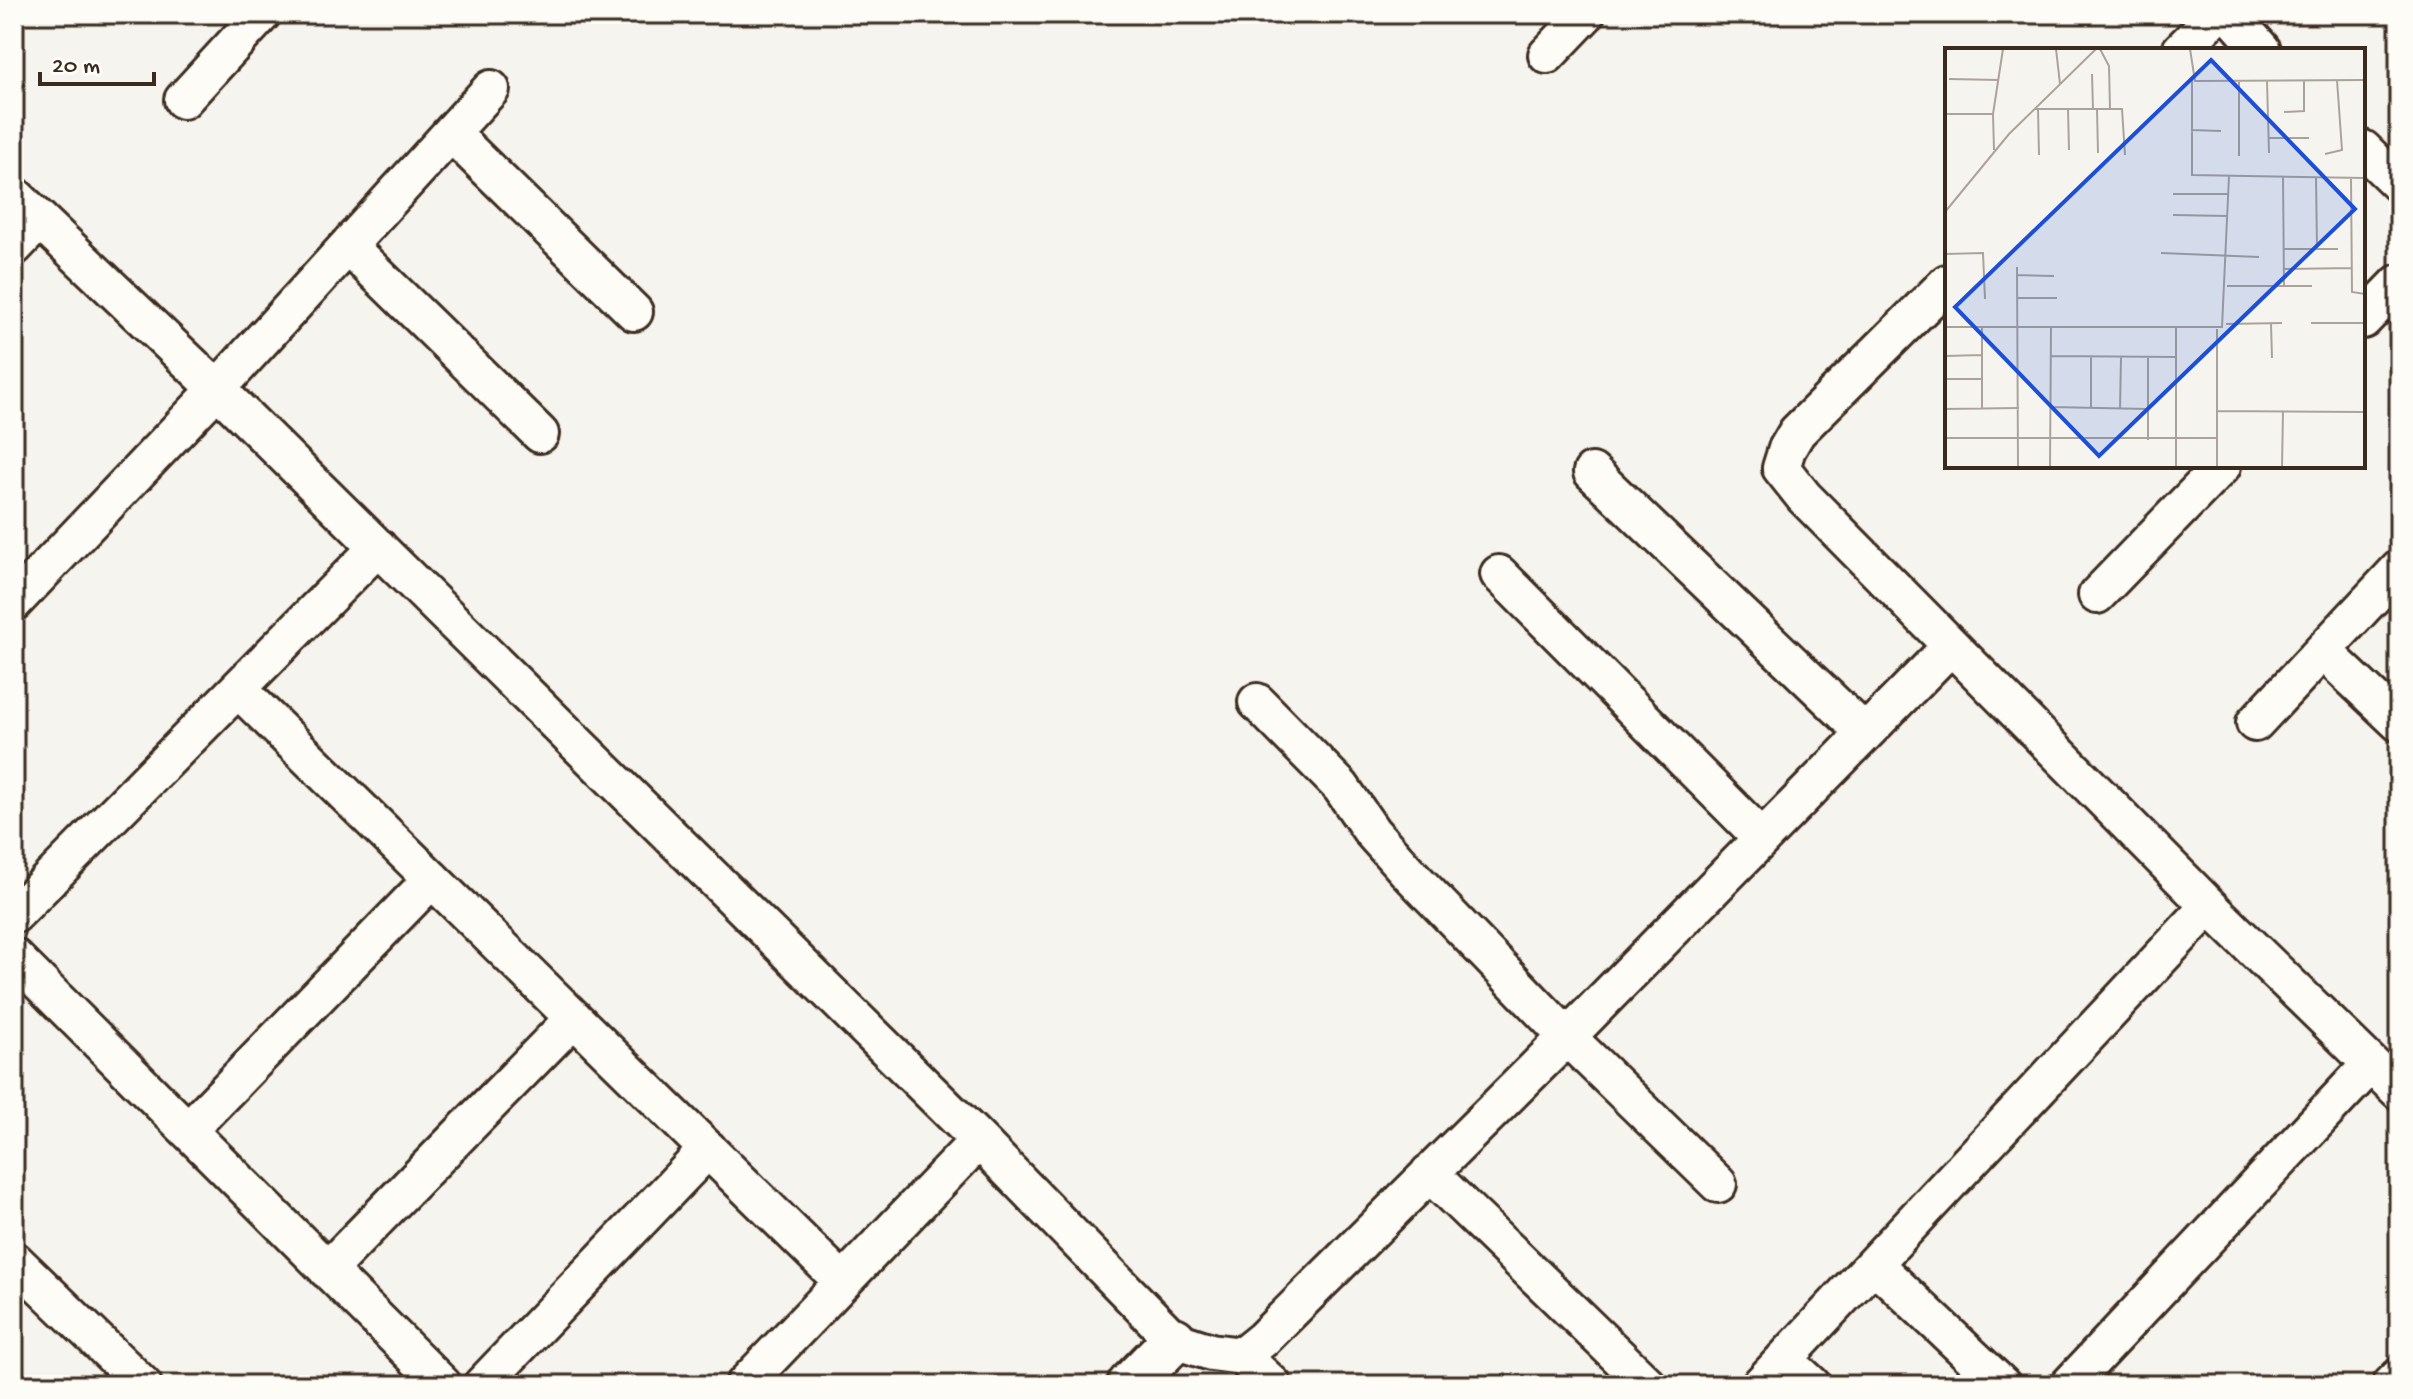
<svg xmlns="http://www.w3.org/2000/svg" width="2413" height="1399" font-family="'Gochi Hand',sans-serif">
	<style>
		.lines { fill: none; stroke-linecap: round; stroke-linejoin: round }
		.minor-casing { stroke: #3b2a1e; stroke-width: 42 }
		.tertiary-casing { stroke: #3b2a1e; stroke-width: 50 }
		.minor { stroke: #fdfcf7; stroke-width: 36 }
		.tertiary { stroke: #fdfcf7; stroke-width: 44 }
		.inset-road { fill: none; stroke: #aba39b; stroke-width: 2 }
		.view { fill: #1d4ed8; fill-opacity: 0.15; stroke: #1d4ed8; stroke-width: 4 }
		.inset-edge { fill: none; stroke: #3b2a1e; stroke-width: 4 }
	</style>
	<rect width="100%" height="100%" fill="#f5f4ee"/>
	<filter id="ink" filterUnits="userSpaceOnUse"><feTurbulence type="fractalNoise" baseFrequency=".0125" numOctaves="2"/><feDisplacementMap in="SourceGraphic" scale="16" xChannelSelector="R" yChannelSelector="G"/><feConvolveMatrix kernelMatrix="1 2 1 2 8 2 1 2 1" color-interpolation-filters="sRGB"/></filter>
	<g filter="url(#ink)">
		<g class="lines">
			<defs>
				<path id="minor" d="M 2230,14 L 2262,50
					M 2181,50 L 2217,14
					M 1547,55 L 1586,14
					M 183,100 L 262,14
					M 451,133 L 634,312
					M 2363,149 L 2399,184
					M 14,195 L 217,389 L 979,1140 L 1174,1340 L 1211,1352 L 1242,1356 L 1263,1339 L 1567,1037 L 1951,646
					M 348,246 L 540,434
					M 14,247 L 40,220
					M 1947,283 L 1797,432 L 1787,449 L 1781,468 L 1804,497 L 2209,906 L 2399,1091
					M 2363,320 L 2399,283
					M 1592,472 L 1865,733
					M 1499,574 L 1762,838
					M 2097,595 L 2222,466
					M 14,602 L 217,389 L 491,89
					M 2323,651 L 2399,723
					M 238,689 L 843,1282
					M 1257,702 L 1341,787 L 1372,832 L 1406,870 L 1567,1037 L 1718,1184
					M 2255,723 L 2399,569
					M 14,915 L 378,547
					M 14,957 L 443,1385
					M 189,1129 L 432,879
					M 1429,1173 L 1648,1385
					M 14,1260 L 143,1385
					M 1874,1264 L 2002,1385
					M 327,1270 L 574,1018
					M 1242,1356 L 1273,1385
					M 1784,1359 L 1812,1385
					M 482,1385 L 708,1149
					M 744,1385 L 979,1140
					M 1760,1385 L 2209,906
					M 2069,1385 L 2371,1064
					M 2391,1385 L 2399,1377"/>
				<path id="tertiary" d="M 1130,1385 L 1174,1340"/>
			</defs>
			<use href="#minor" class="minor-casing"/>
			<use href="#tertiary" class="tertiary-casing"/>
			<use href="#minor" class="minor"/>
			<use href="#tertiary" class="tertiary"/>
		</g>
	</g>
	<g transform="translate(1945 48)">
		<rect width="420" height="420" fill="#f5f4ee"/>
		<path class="inset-road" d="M 111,1 L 115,36M 155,1 L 164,18 L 165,61M 245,1 L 250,33 L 420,32M 147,26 L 148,61M 4,31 L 54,32M 247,32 L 247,127 L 420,130M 322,33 L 324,105M 90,61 L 177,61 L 180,107M 93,61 L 94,107M 123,61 L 124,102M 152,61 L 153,105M 339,64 L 359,63 L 359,33M 0,66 L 48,66M 246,82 L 276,83M 323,90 L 364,90M 49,102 L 48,66 L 58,1M 380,106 L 397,102 L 392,32M 294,108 L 294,33M 338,129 L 339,238M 371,129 L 372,201M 406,130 L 407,244 L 420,246M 228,146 L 283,146M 0,164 L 64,86 L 151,1M 228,167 L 283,168M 339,201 L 393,201M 216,205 L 314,209M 0,206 L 38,205 L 40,251M 72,219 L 73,419M 339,221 L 407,220M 72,227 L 109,228M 282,238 L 367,238M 72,250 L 112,250M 366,275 L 420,275M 281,276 L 337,275M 326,276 L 327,310M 0,279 L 277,279 L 284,128M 231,280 L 231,419M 272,281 L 272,419M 0,308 L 37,307M 106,308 L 231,309M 203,309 L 203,392M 0,331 L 37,331M 106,359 L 203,361M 37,360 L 37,279M 146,360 L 146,308M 0,361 L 74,360M 175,361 L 176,309M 272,363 L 420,364M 0,390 L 272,390M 105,419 L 106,279M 337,419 L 338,363"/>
		<path class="view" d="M 266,12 L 410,161 L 154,408 L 10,259 Z"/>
		<rect width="420" height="420" class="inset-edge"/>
	</g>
	<rect width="2413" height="1399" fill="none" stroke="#fdfcf7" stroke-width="48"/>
	<rect x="24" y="24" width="2365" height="1351" fill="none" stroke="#3b2a1e" stroke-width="3" filter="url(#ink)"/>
	<path d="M40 72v12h114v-12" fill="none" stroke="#3b2a1e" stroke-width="4"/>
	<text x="52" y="72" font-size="24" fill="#3b2a1e" stroke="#fdfcf7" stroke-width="6" paint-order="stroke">20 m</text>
</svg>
